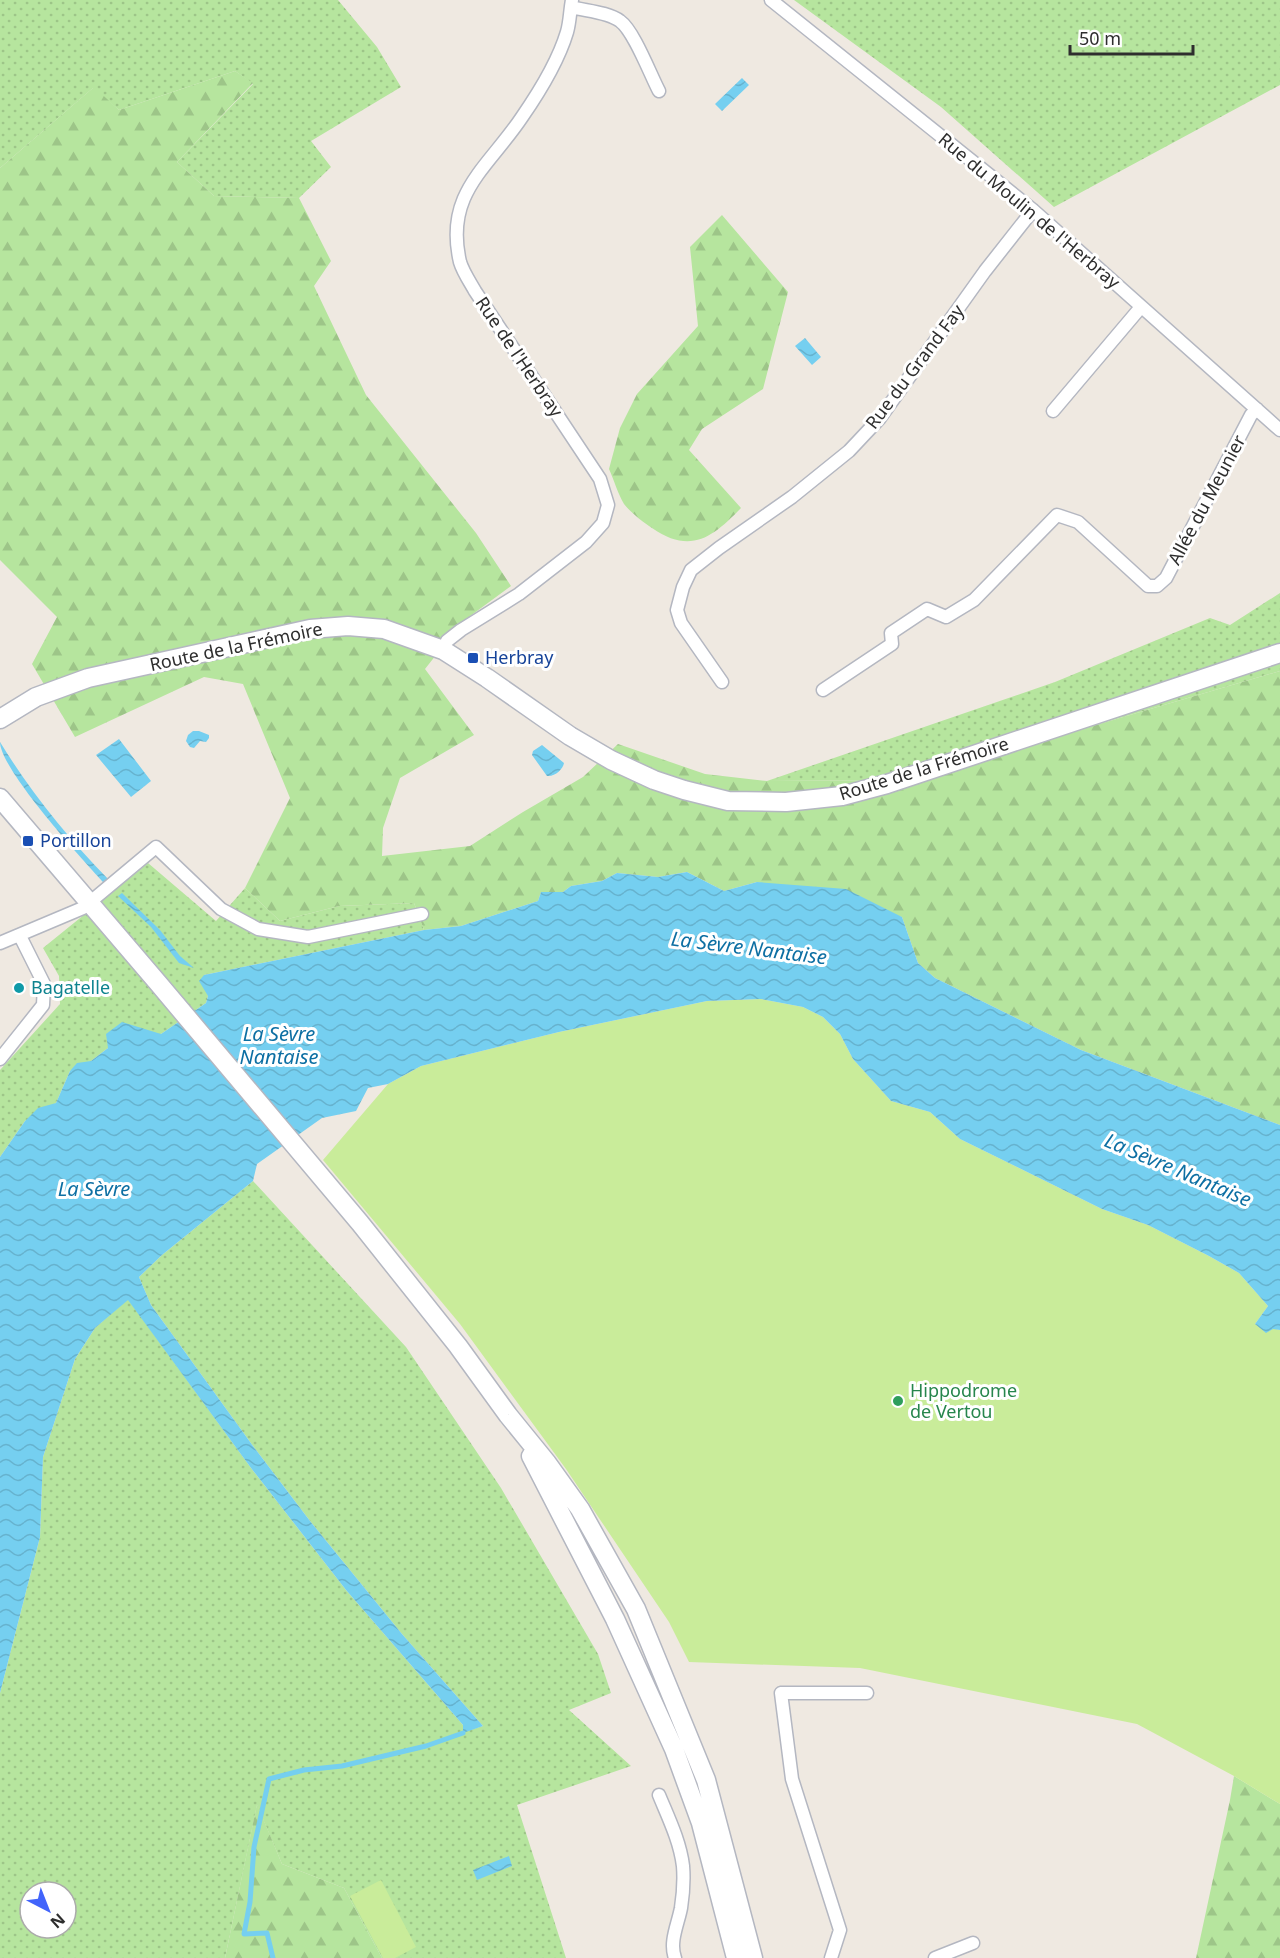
<svg xmlns="http://www.w3.org/2000/svg" width="1280" height="1958" font-family="'Noto Sans',sans-serif">
	<style>
		.grass { fill: url(#grass-dots); fill-rule: evenodd }
		.forest { fill: url(#forest-firs) }
		.pitch { fill: #c9ec9a }
		.water { fill: url(#water-waves) }
		.lines { fill: none; stroke-linecap: round; stroke-linejoin: round }
		.stream { stroke: #75cff0; stroke-width: 5 }
		.street-casing { stroke: #b4b7c1; stroke-width: 15 }
		.secondary-casing { stroke: #b4b7c1; stroke-width: 21 }
		.street { stroke: #fff; stroke-width: 12 }
		.secondary { stroke: #fff; stroke-width: 18 }
		.transit-dot { fill: #1a4fb4; stroke: #fff; stroke-width: 2 }
		.culture-dot { fill: #0f9aa8; stroke: #fff; stroke-width: 2 }
		.leisure-dot { fill: #2e9e5b; stroke: #fff; stroke-width: 2 }
		.labels { text-anchor: middle; stroke-width: 6; stroke-linejoin: round; paint-order: stroke }
		.street-label { font-size: 18px; fill: #2e2e2e; stroke: #fff }
		.transit-label { font-size: 18px; fill: #164399; stroke: #fff; text-anchor: start }
		.culture-label { font-size: 18px; fill: #0d838f; stroke: #fff; text-anchor: start }
		.leisure-label { font-size: 18px; fill: #27864d; stroke: #fff; text-anchor: start }
		.water-label { font-size: 20px; font-style: italic; fill: #0d6fa3; stroke: #fff }
	</style>
	<defs>
		<pattern id="grass-dots" width="8" height="8" patternUnits="userSpaceOnUse" patternTransform="scale(1.5)"><rect width="8" height="8" fill="#b6e59e"/><path d="M2 2h.1M6 6h.1" fill="none" stroke="#9dc588" stroke-width="1.8" stroke-linecap="round"/></pattern>
		<pattern id="forest-firs" width="22" height="20" patternUnits="userSpaceOnUse" patternTransform="scale(1.5)"><rect width="22" height="20" fill="#b6e59e"/><path d="M5 1l3.5 6h-7zM16 11l3.5 6h-7z" fill="#9dc588"/></pattern>
		<pattern id="water-waves" width="16" height="10" patternUnits="userSpaceOnUse" patternTransform="scale(1.5)"><rect width="16" height="10" fill="#75cff0"/><path d="M0 5q4-4 8 0t8 0" fill="none" stroke="#66b2ce"/></pattern>
	</defs>
	<rect width="100%" height="100%" fill="#efe9e1"/>
	<path class="grass" d="M 0,0 L 338,0 L 377,47 L 401,87 L 311,141 L 331,167 L 299,198 L 214,196 L 177,162 L 253,84 L 235,71 L 119,110 L 93,88 L 0,168 Z
		M 794,0 L 1280,0 L 1280,85 L 1054,207 L 941,107 Z
		M 1280,593 L 1280,671 L 909,780 L 767,781 L 1055,682 L 1210,618 L 1230,625 Z
		M 148,863 L 216,921 L 245,888 L 280,921 L 339,906 L 414,903 L 424,930 L 204,975 L 208,996 L 206,1003 L 161,1034 L 108,1048 L 91,1061 L 70,1071 L 56,1103 L 25,1121 L 0,1157 L 0,1070 L 60,1004 L 59,976 L 43,948 Z
		M 253,1181 L 406,1347 L 501,1488 L 598,1654 L 611,1693 L 569,1710 L 631,1766 L 517,1805 L 566,1958 L 382,1958 L 344,1888 L 282,1864 L 257,1805 L 225,1958 L 0,1958 L 0,1693 L 40,1537 L 43,1457 L 75,1359 L 95,1328 L 128,1299 L 251,1468 L 346,1590 L 463,1725 L 463,1732 L 483,1726 L 402,1634 L 310,1521 L 253,1446 L 151,1305 L 139,1277 L 162,1255 ZM 30,1892 L 66,1892 L 66,1928 L 30,1928 Z"/>
	<path class="forest" d="M 235,71 L 253,83 L 177,162 L 214,196 L 299,198 L 331,261 L 314,286 L 366,395 L 476,533 L 511,586 L 462,622 L 425,669 L 474,735 L 400,778 L 383,828 L 382,856 L 470,846 L 523,812 L 583,777 L 618,744 L 705,774 L 767,781 L 909,780 L 1280,671 L 1280,1125 L 1081,1050 L 935,978 L 918,963 L 902,917 L 757,882 L 724,891 L 687,872 L 658,877 L 617,873 L 602,881 L 571,886 L 563,892 L 541,892 L 538,901 L 461,926 L 424,930 L 414,903 L 339,906 L 280,921 L 245,888 L 290,798 L 243,684 L 204,677 L 75,737 L 32,664 L 57,617 L 0,560 L 0,168 L 94,87 L 119,110 Z
		M 722,215 L 788,292 L 763,389 L 702,429 L 689,450 L 741,508 C 713,537 691,555 652,528 C 643,522 631,513 624,504 C 618,494 614,480 609,469 L 620,428 L 637,394 L 698,326 L 690,247 Z
		M 1234,1776 L 1280,1804 L 1280,1958 L 1196,1958 L 1230,1800 Z
		M 257,1804 L 282,1864 L 344,1888 L 382,1958 L 225,1958 Z"/>
	<path class="pitch" d="M 761,999 L 803,1007 L 823,1017 L 840,1034 L 853,1059 L 891,1101 L 930,1112 L 960,1139 L 1102,1209 L 1148,1225 L 1209,1256 L 1239,1273 L 1268,1306 L 1255,1324 L 1280,1330 L 1280,1804 L 1234,1776 L 1137,1724 L 860,1668 L 689,1662 L 669,1622 L 566,1469 L 460,1324 L 323,1160 L 388,1084 L 421,1066 L 559,1032 L 707,1001 Z
		M 381,1880 L 416,1947 L 395,1958 L 383,1958 L 350,1896 Z"/>
	<path class="water" d="M 742,78 L 749,85 L 722,111 L 715,104 Z
		M 805,338 L 821,357 L 812,365 L 795,346 Z
		M 193,731 L 199,731 L 209,735 L 209,738 L 206,742 L 200,741 L 194,748 L 190,747 L 186,741 L 188,735 Z
		M 119,739 L 151,781 L 131,797 L 96,755 Z
		M 0,742 C 30,791 67,837 108,879 L 104,883 C 82,859 0,769 0,742 Z
		M 542,745 L 564,763 C 563,769 555,777 547,776 L 532,755 L 533,751 Z
		M 687,872 L 724,891 L 757,882 L 846,889 L 902,917 L 918,963 L 935,978 L 1081,1050 L 1280,1125 L 1280,1330 L 1273,1329 L 1266,1333 L 1255,1324 L 1268,1306 L 1239,1273 L 1209,1256 L 1148,1225 L 1102,1209 L 960,1139 L 930,1112 L 891,1101 L 853,1059 L 840,1034 L 823,1017 L 803,1007 L 761,999 L 707,1001 L 559,1032 L 421,1066 L 388,1084 L 368,1088 L 356,1111 L 322,1118 L 257,1164 L 253,1181 L 162,1255 L 139,1277 L 151,1305 L 253,1446 L 310,1521 L 402,1634 L 483,1726 L 463,1733 L 463,1725 L 346,1590 L 251,1468 L 128,1300 L 95,1328 L 75,1359 L 43,1457 L 40,1537 L 0,1693 L 0,1157 L 25,1121 L 38,1108 L 56,1103 L 70,1071 L 77,1063 L 91,1061 L 108,1048 L 106,1034 L 122,1022 L 161,1034 L 206,1003 L 208,996 L 199,981 L 204,975 L 424,930 L 461,926 L 538,901 L 541,892 L 563,892 L 571,886 L 602,881 L 617,873 L 658,877 Z
		M 122,893 L 160,930 L 180,956 L 194,968 L 179,963 L 151,927 L 118,896 Z
		M 509,1856 L 512,1866 L 477,1880 L 473,1870 Z"/>
	<g class="lines">
		<path class="stream" d="M 273,1958 L 267,1933 L 244,1934 L 250,1902 L 254,1847 L 269,1779 L 304,1770 L 342,1766 L 426,1746 L 463,1733"/>
		<defs>
			<path id="street" d="M 771,0 L 1033,210 L 1280,430
				M 571,7 C 586,11 608,12 620,21 C 634,31 650,74 659,91
				M 1053,411 L 1141,307
				M 443,650 L 447,641 L 461,630 L 519,594 L 586,542 L 603,523 L 608,505 L 600,479 L 475,291 C 470,282 463,272 460,262 C 444,193 488,168 522,117 C 540,91 558,62 567,32 C 570,22 570,10 572,0
				M 722,682 L 681,623 L 677,610 L 683,587 L 691,570 L 719,548 L 792,497 L 849,451 L 880,418 L 985,271 L 1033,210
				M 823,690 L 892,644 L 891,633 L 927,609 L 946,617 L 974,600 L 1057,515 L 1078,522 L 1148,586 L 1157,586 L 1166,578 L 1251,415 L 1257,409
				M 0,943 L 83,908 L 156,847 L 221,909 L 258,929 L 308,937 L 422,914
				M 0,1059 L 43,1005 L 44,984 L 20,936
				M 659,1795 C 668,1817 680,1841 683,1866 C 684,1878 683,1895 681,1908 C 678,1924 669,1942 675,1958
				M 831,1958 L 840,1930 L 792,1779 L 781,1693 L 867,1693
				M 935,1958 L 973,1943"/>
			<path id="secondary" d="M 0,719 L 36,697 L 88,678 L 310,629 L 348,626 L 384,629 L 443,650 L 487,678 L 570,736 L 611,760 L 654,780 L 684,790 L 728,801 L 786,802 L 842,796 L 887,784 L 1280,653
				M 0,798 L 158,983 L 360,1223 L 458,1346 L 508,1415 L 547,1463 L 580,1509 L 636,1609 L 706,1780 L 753,1958
				M 531,1456 L 615,1619 L 674,1749 L 701,1823 L 736,1958"/>
		</defs>
		<use href="#street" class="street-casing"/>
		<use href="#secondary" class="secondary-casing"/>
		<use href="#street" class="street"/>
		<use href="#secondary" class="secondary"/>
	</g>
	<g class="transit-dot">
		<rect x="467" y="652" width="12" height="12" rx="3"/>
		<rect x="22" y="835" width="12" height="12" rx="3"/>
	</g>
	<circle class="culture-dot" cx="19" cy="988" r="6"/>
	<circle class="leisure-dot" cx="898" cy="1401" r="6"/>
	<g class="labels">
		<g class="street-label">
			<text transform="translate(1029 211) rotate(40)" y="6">Rue du Moulin de l'Herbray</text>
			<text transform="translate(519 357) rotate(56)" y="6">Rue de l'Herbray</text>
			<text transform="translate(915 367) rotate(-53)" y="6">Rue du Grand Fay</text>
			<text transform="translate(1207 500) rotate(-62)" y="6">Allée du Meunier</text>
			<text transform="translate(236 647) rotate(-12)" y="6">Route de la Frémoire</text>
			<text transform="translate(924 769) rotate(-17)" y="6">Route de la Frémoire</text>
		</g>
		<g class="transit-label">
			<text x="485" y="664">Herbray</text>
			<text x="40" y="847">Portillon</text>
		</g>
		<g class="culture-label">
			<text x="31" y="994">Bagatelle</text>
		</g>
		<g class="leisure-label">
			<text x="910" y="1397">Hippodrome<tspan x="910" dy="21">de Vertou</tspan></text>
		</g>
		<g class="water-label">
			<text transform="translate(749 948) rotate(7)" y="7">La Sèvre Nantaise</text>
			<text x="279" y="1041">La Sèvre<tspan x="279" dy="23">Nantaise</tspan></text>
			<text transform="translate(1178 1170) rotate(23)" y="7">La Sèvre Nantaise</text>
			<text x="94" y="1196">La Sèvre</text>
		</g>
	</g>
	<g transform="translate(48 1910) rotate(138)"><circle r="28" fill="#ffffff" stroke="#ababab" stroke-width="1.5"/>
	<path d="M0-4.5L10 22L0 15L-10 22Z" fill="#4264fb"/>
	<text y="-9" font-size="16" font-weight="bold" text-anchor="middle" fill="#2e2e2e">N</text>
	</g>
	<path d="M1070 45v9h123v-9" fill="none" stroke="#2e2e2e" stroke-width="3"/>
	<text x="1079" y="45" font-size="18" fill="#2e2e2e" stroke="#ffffff" stroke-width="4.5" paint-order="stroke">50 m</text>
</svg>
